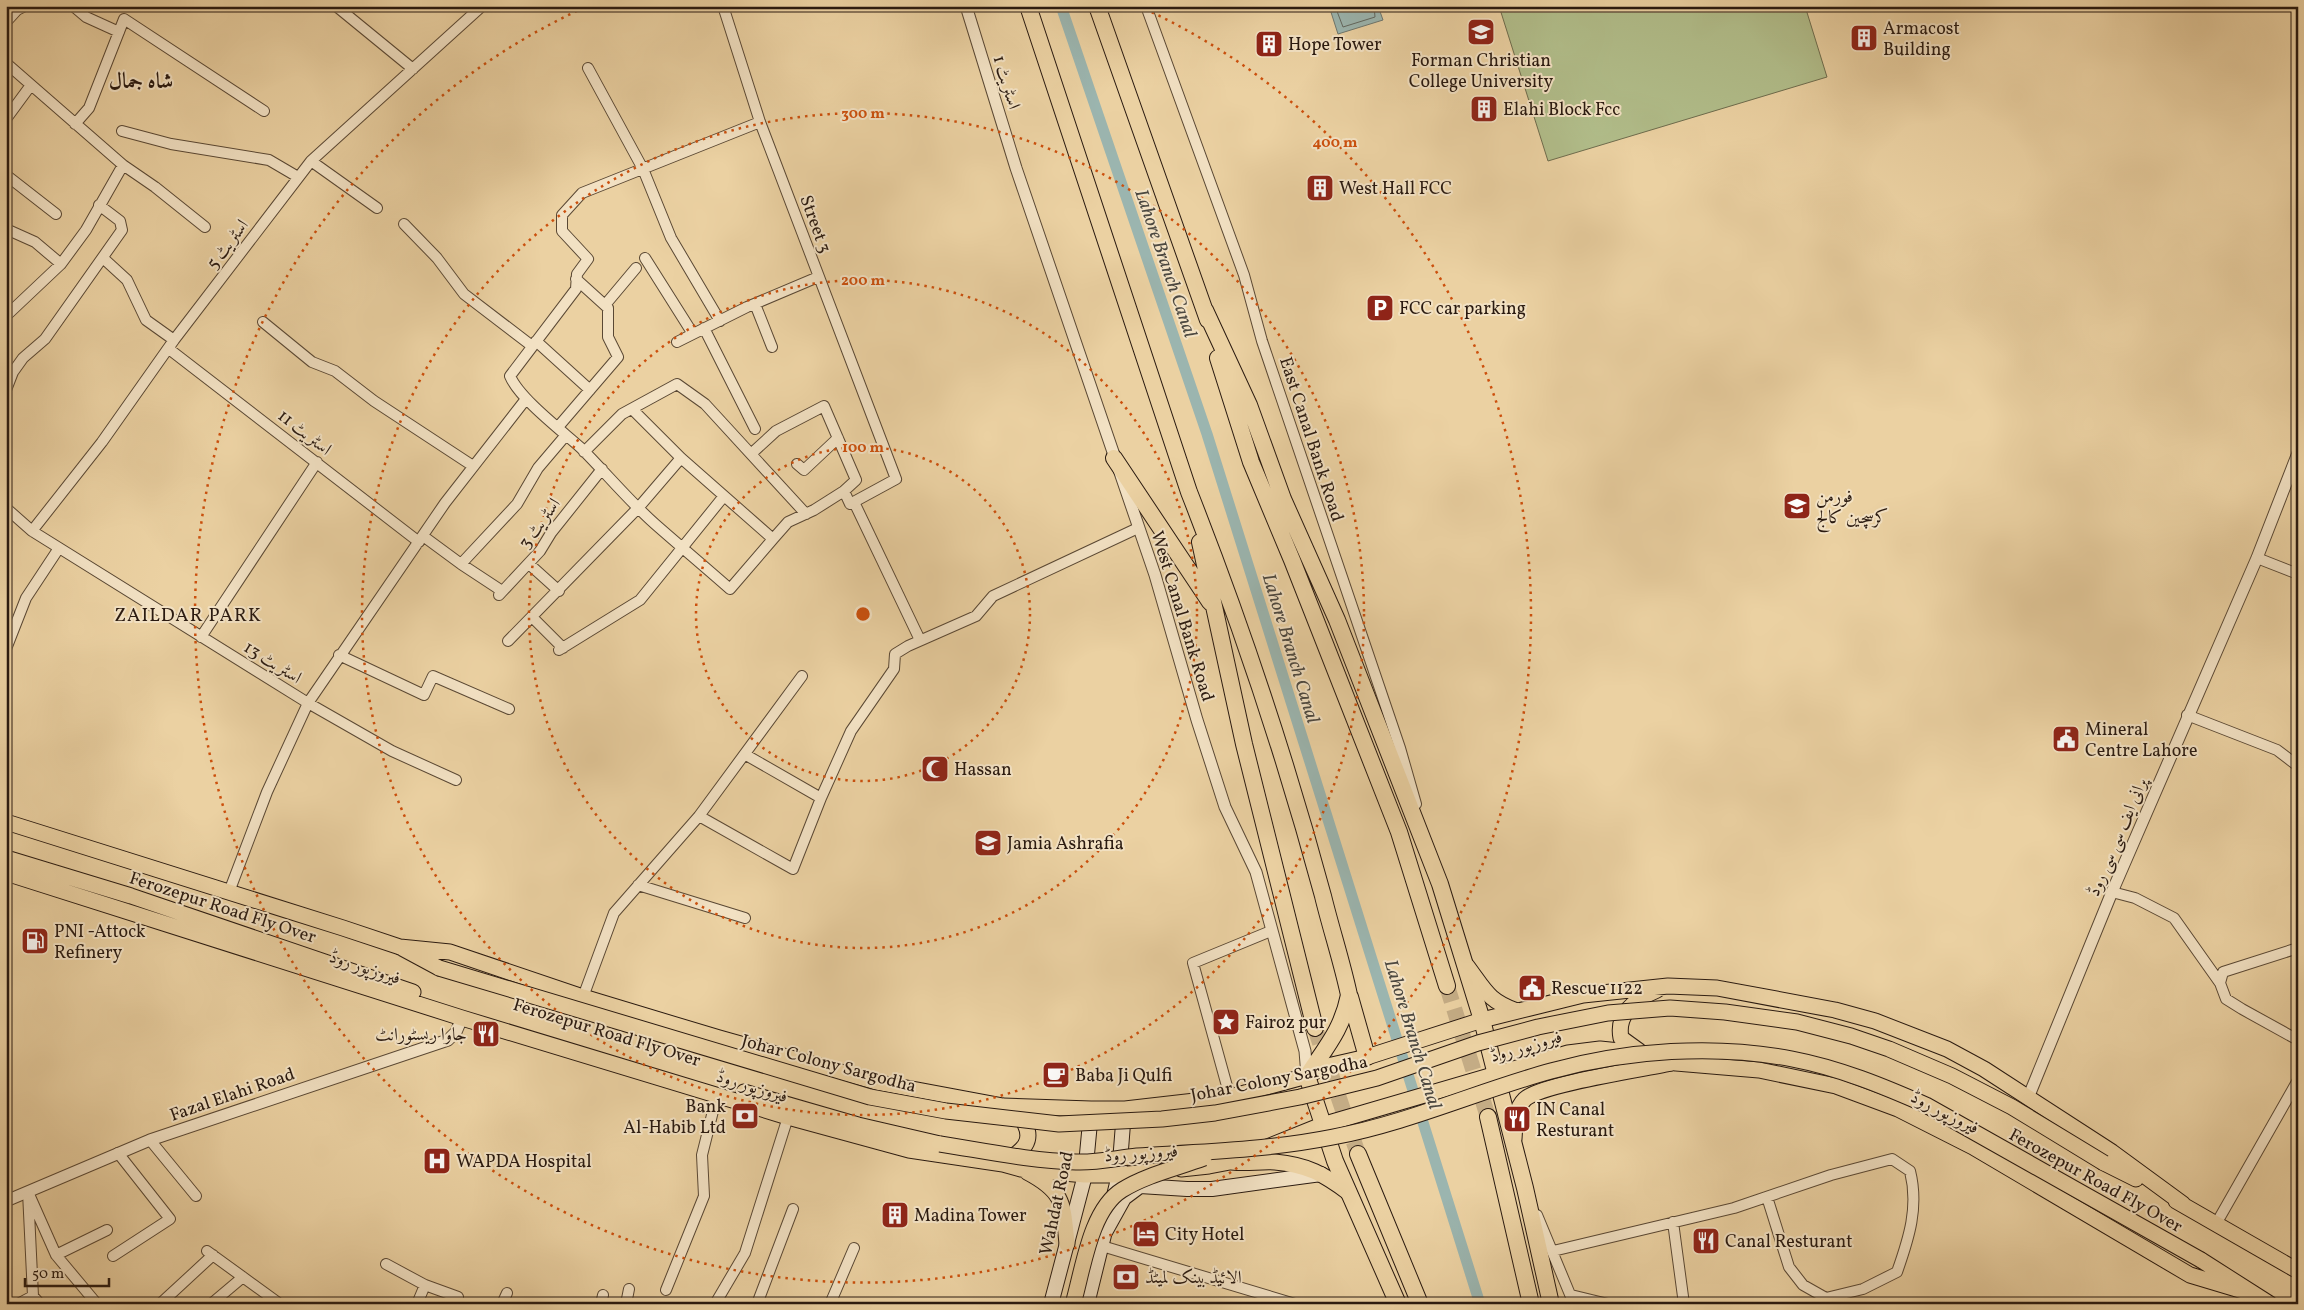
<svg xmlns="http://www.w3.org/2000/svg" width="2304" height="1310" font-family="Vollkorn,Amiri,serif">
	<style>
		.green { fill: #b1bd8a; stroke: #6e6c4d }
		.water { fill: #9bb5af; stroke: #6e776f }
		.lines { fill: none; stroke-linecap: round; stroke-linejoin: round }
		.shore { stroke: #626860; stroke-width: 1 }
		.canal { stroke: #9bb5af; stroke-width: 11 }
		.trunk-tunnel { stroke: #c4ac85; stroke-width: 16; stroke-dasharray: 16 8; stroke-linecap: butt }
		.minor-casing { stroke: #5a4834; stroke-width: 12 }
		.tertiary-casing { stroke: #5a4834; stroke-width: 13 }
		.secondary-casing { stroke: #2a1a10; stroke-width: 16 }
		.primary-casing { stroke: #2a1a10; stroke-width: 17 }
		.trunk-casing { stroke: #2a1a10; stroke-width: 18 }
		.minor { stroke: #f2e1c3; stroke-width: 10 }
		.tertiary { stroke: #f2e1c3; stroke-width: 11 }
		.secondary { stroke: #f2e1c3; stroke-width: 14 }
		.primary { stroke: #ebd1a2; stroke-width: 15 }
		.trunk { stroke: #ebd1a2; stroke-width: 16 }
		.primary-bridge-casing { stroke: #2a1a10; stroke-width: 17; stroke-linecap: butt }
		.primary-bridge { stroke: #ebd1a2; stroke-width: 15 }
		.ring { fill: none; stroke: #cc500d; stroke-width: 2.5; stroke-dasharray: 2.5 5 }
		.labels { text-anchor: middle; stroke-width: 4; stroke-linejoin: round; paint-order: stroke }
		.poi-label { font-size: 18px; fill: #2a1a10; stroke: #f2e1c3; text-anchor: start }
		.street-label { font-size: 18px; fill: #2a1a10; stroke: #f2e1c3 }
		.water-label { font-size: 19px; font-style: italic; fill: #4c4840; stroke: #f2e1c3 }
		.neighbourhood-label { font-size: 19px; letter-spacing: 1px; fill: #2a1a10; stroke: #f2e1c3 }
		.district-label { font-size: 22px; font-weight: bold; fill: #2a1a10; stroke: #f2e1c3 }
		.centre { fill: #cc500d; stroke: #f2e1c3; stroke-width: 2.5 }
		.ring-label { font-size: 15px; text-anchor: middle; font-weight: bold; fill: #cc500d; stroke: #f2e1c3; stroke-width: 4; stroke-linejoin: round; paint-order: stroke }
	</style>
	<rect width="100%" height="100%" fill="#ebd1a2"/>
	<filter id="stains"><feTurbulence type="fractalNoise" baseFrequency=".004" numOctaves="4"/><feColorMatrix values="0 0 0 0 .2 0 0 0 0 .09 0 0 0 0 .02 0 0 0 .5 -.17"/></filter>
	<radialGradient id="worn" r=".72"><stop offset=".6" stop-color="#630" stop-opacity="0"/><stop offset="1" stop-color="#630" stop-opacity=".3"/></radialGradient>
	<path class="green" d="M 1499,6 L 1805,6 L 1827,77 L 1548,161 Z"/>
	<path class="water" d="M 1329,6 L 1378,6 L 1383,20 L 1338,34 Z"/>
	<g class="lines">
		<path class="shore" d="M 1335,6 L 1343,27 L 1375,17 L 1374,6"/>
		<path class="canal" d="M 1061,6 L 1207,434 L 1480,1304"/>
		<path class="trunk-tunnel" d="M 1447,986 L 1488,1117
			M 1315,1028 L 1358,1154"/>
		<defs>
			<path id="minor" d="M 73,6 L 86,17 L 119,32
				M 336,6 L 413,69
				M 723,6 L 760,122 L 896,479 L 850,504 L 844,491
				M 1146,6 L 1244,275 L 1262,341 L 1400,748 L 1416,804
				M 6,22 L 17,10 L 25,6
				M 6,63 L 123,165 L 86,230 L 61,264 L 7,315
				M 588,68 L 643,169 L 671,238 L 720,321
				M 6,119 L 31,85
				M 75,124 L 89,108 L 124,19 L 264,111
				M 122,131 L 171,144 L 269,160 L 298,177
				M 311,161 L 377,208
				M 123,165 L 155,187 L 205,227
				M 6,175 L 56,214
				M 404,224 L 437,258 L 464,294 L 532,346
				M 6,229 L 35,242 L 61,264
				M 103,258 L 127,280 L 146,320 L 174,340
				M 645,258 L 693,334
				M 755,304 L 772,347
				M 605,305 L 636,268
				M 263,322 L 312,362 L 335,371 L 374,401 L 473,466
				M 704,328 L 755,429
				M 536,341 L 590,390
				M 677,342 L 747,307 L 818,277
				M 169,349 L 419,542
				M 6,390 L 13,372 L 23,358 L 45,339 L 122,230 L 120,221 L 99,205
				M 632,409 L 681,458 L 773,539 L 730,589 C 705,567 680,546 655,524 C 629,501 606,473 581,448 C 561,430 519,398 510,376 L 576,289 L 577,274 L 588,259 L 562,231 L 562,215 L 582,193 L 760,122
				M 558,427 L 618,357 L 608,337 L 608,308 L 576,279
				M 584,452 L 622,414 L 677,384 L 705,404 L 806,514
				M 751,454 L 776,431 L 824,406 L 856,480 L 844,491 L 814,510 L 788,522 L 773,539
				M 797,464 L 804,470 L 838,438
				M 854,502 L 920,640
				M 6,508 L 32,531 L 308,703 L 392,751 L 456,780
				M 32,531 L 102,442 L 174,340 L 311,161 L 482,6
				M 423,536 L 461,564 L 517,504 L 538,468 L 566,435
				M 2257,558 L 2298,574
				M 461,564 L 502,591
				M 529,564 L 559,591
				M 499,595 L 540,551 L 551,533 L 602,469
				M 532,617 L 563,648
				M 201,637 L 317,462
				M 508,641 L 639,507 L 681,458
				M 6,649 L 26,598 L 59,548
				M 559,650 L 640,600 L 724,496
				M 339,655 L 424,695 L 433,676 L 509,709
				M 2187,715 L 2277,750 L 2298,766
				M 746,755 L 821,798
				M 699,816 L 793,869 L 821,798 L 851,731 L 894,669 L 895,654 L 908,646 L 976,616 L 993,596 L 1138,528
				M 638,885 L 745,918
				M 229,892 L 267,792 L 308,703 L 445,503 L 526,399
				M 2112,892 L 2135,898 L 2174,918 L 2220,983
				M 2298,948 L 2223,972 L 2220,983 L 2226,999 L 2242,1009 L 2298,1040
				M 583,997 L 614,913 L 699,816 L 802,676
				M 1230,1097 L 1193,963 L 1271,931
				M 150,1140 L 196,1196
				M 1537,1215 L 1574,1304
				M 1673,1222 L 1684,1304
				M 2216,1224 L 2298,1080
				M 1102,1246 L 1295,1304
				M 207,1251 L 280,1304
				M 1553,1251 L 1734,1208 L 1831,1175 L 1892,1159 L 1910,1171 C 1919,1207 1909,1238 1897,1272 L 1863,1289 L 1826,1298 L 1803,1285 L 1789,1267 L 1767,1197
				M 56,1255 L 107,1230
				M 113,1256 L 170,1219 L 118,1153
				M 386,1264 L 425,1285 L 458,1297
				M 666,1290 L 704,1196 L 702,1155 L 717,1095
				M 1571,1295 L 1608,1304
				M 18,1304 L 33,1296
				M 40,1304 L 33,1296 L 28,1192 L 56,1255 L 97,1304
				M 160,1304 L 213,1255
				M 211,1304 L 243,1277
				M 417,1304 L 425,1285
				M 502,1304 L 507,1293
				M 601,1304 L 603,1295
				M 626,1304 L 629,1289
				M 715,1304 L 745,1253 L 788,1117
				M 757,1304 L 793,1209
				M 830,1304 L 854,1248"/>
			<path id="tertiary" d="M 966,6 L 1016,168 L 1155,575 L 1197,720 L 1225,807 L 1256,872 L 1305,1051 L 1307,1076
				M 2028,1098 L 2112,892 L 2257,558 L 2298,453
				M 6,1201 L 150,1140 L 448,1040 L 456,1032 L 462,1018"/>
			<path id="secondary" d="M 1112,1204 L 1119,1175 L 1124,1111
				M 1104,1234 L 1124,1198 L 1140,1186 L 1187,1189 L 1212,1189 L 1321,1174
				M 1051,1304 L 1085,1175 L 1091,1112
				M 1087,1304 L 1106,1227"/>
			<path id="primary" d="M 6,822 L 343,928 L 400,947 L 439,968
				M 6,858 L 131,896 L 413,992
				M 6,873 L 462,1018 L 788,1117 L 909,1150 L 1003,1164 L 1021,1169 L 1085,1175 L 1119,1175 L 1158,1171
				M 400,947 L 450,952 L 583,997 L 719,1038 L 880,1083 L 1003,1106 L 1091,1109 L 1125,1109 L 1230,1097 L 1307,1076 L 1323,1067 L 1367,1057 L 1482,1020 L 1583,995 L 1668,986 L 1717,988 L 1835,1010 L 1875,1021 L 1947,1049 L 1984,1069 L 2112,1152 L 2183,1204
				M 1467,966 C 1485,990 1488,1001 1517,1011
				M 1639,1051 L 1621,1038 C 1616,1013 1636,999 1657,990
				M 744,1092 L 858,1125 L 940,1144
				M 1514,1139 C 1515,1126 1514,1110 1525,1099 C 1542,1084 1644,1069 1672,1063
				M 1007,1161 C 1021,1151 1034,1143 1025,1124 C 1022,1118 1021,1114 1015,1112
				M 1232,1162 C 1246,1164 1260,1161 1275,1162 C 1307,1165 1324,1174 1349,1193
				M 2104,1163 L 2136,1179
				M 1181,1169 L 1209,1166 L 1230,1162 L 1322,1125 L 1568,1053 L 1600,1049 L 1639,1053 L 1676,1063 L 1759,1070 L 1836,1086 L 1898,1109 L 1973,1147 L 2190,1275 L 2250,1293
				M 1027,1172 C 1065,1192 1063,1204 1067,1244
				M 2176,1201 L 2298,1271
				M 2201,1260 L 2270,1304"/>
			<path id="trunk" d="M 1028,6 L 1189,492 C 1241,624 1286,759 1323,896 C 1331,929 1342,962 1349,995 C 1342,1030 1326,1047 1307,1076 L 1335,1161 L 1398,1304
				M 1097,6 L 1208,320
				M 1205,310 L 1249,405 L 1283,499 L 1337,620 L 1440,884 L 1482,1020 L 1525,1188 L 1551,1304
				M 1218,358 L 1251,462 L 1292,560 L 1399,832 L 1447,986
				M 1114,458 L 1210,602
				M 1200,542 L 1244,744 L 1315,1028
				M 1350,997 L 1367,1057
				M 1488,1117 L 1531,1304
				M 1358,1154 L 1420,1304"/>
		</defs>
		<use href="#minor" class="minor-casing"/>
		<use href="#tertiary" class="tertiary-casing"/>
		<use href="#secondary" class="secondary-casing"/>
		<use href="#primary" class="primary-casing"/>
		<use href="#trunk" class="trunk-casing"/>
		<use href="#minor" class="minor"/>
		<use href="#tertiary" class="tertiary"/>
		<use href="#secondary" class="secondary"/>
		<use href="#primary" class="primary"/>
		<use href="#trunk" class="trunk"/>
		<defs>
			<path id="primary-bridge" d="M 439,968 L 870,1097 L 946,1111 L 1059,1124 L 1162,1119 L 1215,1113 L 1300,1097 L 1377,1078 L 1478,1043 L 1538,1027 L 1608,1013 L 1670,1008 L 1725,1012 L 1797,1022 L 1851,1036 L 1889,1049 L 1952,1076 L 2012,1107 L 2104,1163
				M 940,1144 C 985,1151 1031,1161 1076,1162 C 1096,1163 1117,1158 1137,1156 C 1202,1152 1268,1150 1333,1137 C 1408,1123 1478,1091 1551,1071 C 1626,1050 1716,1044 1792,1059 C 1839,1068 1883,1086 1926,1105 L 2201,1260
				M 1073,1304 C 1083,1270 1090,1210 1122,1190 C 1146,1175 1177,1168 1204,1158"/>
		</defs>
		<use href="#primary-bridge" class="primary-bridge-casing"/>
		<use href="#primary-bridge" class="primary-bridge"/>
	</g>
	<g class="ring">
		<circle cx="863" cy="614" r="167"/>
		<circle cx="863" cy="614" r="334"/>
		<circle cx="863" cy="614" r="501"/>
		<path d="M1145 9A668 668 0 1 1 581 9"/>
	</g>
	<defs>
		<symbol id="university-square" viewBox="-11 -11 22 22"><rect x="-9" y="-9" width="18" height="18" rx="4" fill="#8f2418" stroke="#f2e1c3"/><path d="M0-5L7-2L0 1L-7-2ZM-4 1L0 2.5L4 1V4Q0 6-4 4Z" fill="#fff"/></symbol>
		<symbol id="building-square" viewBox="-11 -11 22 22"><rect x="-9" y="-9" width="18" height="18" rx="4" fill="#8f2418" stroke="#f2e1c3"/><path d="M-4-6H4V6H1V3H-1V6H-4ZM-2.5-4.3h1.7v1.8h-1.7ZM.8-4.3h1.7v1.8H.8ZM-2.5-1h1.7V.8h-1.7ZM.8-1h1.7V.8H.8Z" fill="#fff"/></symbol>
		<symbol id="parking-square" viewBox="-11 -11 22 22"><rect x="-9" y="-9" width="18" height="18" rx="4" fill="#8f2418" stroke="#f2e1c3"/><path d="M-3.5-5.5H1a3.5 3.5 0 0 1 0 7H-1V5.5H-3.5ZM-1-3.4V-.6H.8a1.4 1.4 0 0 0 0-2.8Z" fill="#fff"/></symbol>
		<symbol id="civic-square" viewBox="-11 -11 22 22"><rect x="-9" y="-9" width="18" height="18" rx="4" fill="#8f2418" stroke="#f2e1c3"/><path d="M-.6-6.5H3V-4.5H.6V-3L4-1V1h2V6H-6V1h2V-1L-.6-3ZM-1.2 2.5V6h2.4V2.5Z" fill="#fff"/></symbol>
		<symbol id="mosque-square" viewBox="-11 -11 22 22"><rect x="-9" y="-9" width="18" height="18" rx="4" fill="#8f2418" stroke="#f2e1c3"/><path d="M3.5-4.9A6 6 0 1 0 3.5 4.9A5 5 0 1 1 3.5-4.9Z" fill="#fff"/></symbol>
		<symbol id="fuel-square" viewBox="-11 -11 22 22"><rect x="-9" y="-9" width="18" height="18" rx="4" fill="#8f2418" stroke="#f2e1c3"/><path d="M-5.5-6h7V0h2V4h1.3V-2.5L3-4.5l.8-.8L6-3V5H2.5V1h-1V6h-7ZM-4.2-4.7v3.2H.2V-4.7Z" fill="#fff"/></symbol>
		<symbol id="sight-square" viewBox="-11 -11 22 22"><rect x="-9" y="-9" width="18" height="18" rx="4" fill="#8f2418" stroke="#f2e1c3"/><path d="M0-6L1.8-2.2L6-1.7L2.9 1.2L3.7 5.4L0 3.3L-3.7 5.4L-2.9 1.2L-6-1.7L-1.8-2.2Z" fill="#fff"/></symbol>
		<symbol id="restaurant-square" viewBox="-11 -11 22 22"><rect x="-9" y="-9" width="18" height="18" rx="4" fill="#8f2418" stroke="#f2e1c3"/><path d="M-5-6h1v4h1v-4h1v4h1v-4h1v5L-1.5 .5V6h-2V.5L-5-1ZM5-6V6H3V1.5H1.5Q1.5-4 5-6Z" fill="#fff"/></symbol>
		<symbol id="cafe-square" viewBox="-11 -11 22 22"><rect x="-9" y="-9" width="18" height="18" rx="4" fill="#8f2418" stroke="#f2e1c3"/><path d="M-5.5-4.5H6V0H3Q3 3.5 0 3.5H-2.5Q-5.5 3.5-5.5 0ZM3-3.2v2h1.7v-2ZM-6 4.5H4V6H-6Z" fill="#fff"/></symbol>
		<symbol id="bank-square" viewBox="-11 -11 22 22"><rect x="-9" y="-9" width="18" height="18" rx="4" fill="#8f2418" stroke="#f2e1c3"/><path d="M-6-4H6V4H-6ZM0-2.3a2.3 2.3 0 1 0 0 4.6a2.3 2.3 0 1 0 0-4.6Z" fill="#fff"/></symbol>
		<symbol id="hospital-square" viewBox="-11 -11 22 22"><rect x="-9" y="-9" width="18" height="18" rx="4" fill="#8f2418" stroke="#f2e1c3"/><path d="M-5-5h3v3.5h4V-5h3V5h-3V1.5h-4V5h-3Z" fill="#fff"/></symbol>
		<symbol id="hotel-square" viewBox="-11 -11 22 22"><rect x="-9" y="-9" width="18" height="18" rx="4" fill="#8f2418" stroke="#f2e1c3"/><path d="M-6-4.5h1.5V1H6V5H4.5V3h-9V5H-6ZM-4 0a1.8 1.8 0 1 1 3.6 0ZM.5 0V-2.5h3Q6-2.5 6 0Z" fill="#fff"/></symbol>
	</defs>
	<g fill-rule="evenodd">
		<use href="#university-square" x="1465" y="16" width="32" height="32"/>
		<use href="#building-square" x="1848" y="22" width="32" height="32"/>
		<use href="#building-square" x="1253" y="28" width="32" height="32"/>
		<use href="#building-square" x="1468" y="93" width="32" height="32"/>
		<use href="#building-square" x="1304" y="172" width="32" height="32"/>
		<use href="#parking-square" x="1364" y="292" width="32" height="32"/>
		<use href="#university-square" x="1781" y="490" width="32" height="32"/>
		<use href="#civic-square" x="2050" y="723" width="32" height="32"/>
		<use href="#mosque-square" x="919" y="753" width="32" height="32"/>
		<use href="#university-square" x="972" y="827" width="32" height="32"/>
		<use href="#fuel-square" x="19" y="925" width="32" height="32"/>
		<use href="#civic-square" x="1516" y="972" width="32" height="32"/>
		<use href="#sight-square" x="1210" y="1006" width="32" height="32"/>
		<use href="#restaurant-square" x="470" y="1018" width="32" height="32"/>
		<use href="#cafe-square" x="1040" y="1059" width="32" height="32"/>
		<use href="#bank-square" x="729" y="1100" width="32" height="32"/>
		<use href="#restaurant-square" x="1501" y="1103" width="32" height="32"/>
		<use href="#hospital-square" x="421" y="1145" width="32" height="32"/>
		<use href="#building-square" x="879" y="1199" width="32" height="32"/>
		<use href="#hotel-square" x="1130" y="1218" width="32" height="32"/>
		<use href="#restaurant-square" x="1690" y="1225" width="32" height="32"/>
		<use href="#bank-square" x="1110" y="1261" width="32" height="32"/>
	</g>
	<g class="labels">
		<g class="poi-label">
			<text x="1883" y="34">Armacost<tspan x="1883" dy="21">Building</tspan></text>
			<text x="1288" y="50">Hope Tower</text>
			<text x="1481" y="66" text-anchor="middle">Forman Christian<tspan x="1481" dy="21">College University</tspan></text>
			<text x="1503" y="115">Elahi Block Fcc</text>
			<text x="1339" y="194">West Hall FCC</text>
			<text x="1399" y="314">FCC car parking</text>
			<text x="1816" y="502">فورمن<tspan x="1816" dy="21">کرسچین کالج</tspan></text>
			<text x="2085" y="735">Mineral<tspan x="2085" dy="21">Centre Lahore</tspan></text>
			<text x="954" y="775">Hassan</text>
			<text x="1007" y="849">Jamia Ashrafia</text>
			<text x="54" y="937">PNI -Attock<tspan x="54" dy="21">Refinery</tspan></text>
			<text x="1551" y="994">Rescue 1122</text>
			<text x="1245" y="1028">Fairoz pur</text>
			<text x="467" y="1040" text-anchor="end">جاوا ریسٹورانٹ</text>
			<text x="1075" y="1081">Baba Ji Qulfi</text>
			<text x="726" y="1112" text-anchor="end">Bank<tspan x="726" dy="21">Al-Habib Ltd</tspan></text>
			<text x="1536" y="1115">IN Canal<tspan x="1536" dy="21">Resturant</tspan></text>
			<text x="456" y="1167">WAPDA Hospital</text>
			<text x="914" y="1221">Madina Tower</text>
			<text x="1165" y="1240">City Hotel</text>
			<text x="1725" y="1247">Canal Resturant</text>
			<text x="1145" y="1283">الائیڈ بینک لمیٹڈ</text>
		</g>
		<g class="street-label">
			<text transform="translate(1007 82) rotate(73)" y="6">اسٹریٹ 1</text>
			<text transform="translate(816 224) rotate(70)" y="6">Street 3</text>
			<text transform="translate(227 244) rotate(-53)" y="6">اسٹریٹ 5</text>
			<text transform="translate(305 432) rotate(38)" y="6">اسٹریٹ 11</text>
			<text transform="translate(1312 439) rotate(72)" y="6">East Canal Bank Road</text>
			<text transform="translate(539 523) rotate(-54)" y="6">اسٹریٹ 3</text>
			<text transform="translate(1183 616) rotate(73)" y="6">West Canal Bank Road</text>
			<text transform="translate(273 662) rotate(32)" y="6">اسٹریٹ 13</text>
			<text transform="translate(2117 837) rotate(-67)" y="6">پرانی ایف سی سی روڈ</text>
			<text transform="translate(223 907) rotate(18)" y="6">Ferozepur Road Fly Over</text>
			<text transform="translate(365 967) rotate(18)" y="6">فیروزپور روڈ</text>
			<text transform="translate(607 1032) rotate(17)" y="6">Ferozepur Road Fly Over</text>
			<text transform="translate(1526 1046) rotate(-16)" y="6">فیروزپور روڈ</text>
			<text transform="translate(829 1063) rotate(15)" y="6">Johar Colony Sargodha</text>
			<text transform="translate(1279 1078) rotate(-11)" y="6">Johar Colony Sargodha</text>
			<text transform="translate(752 1086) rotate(17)" y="6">فیروزپور روڈ</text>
			<text transform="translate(232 1094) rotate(-19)" y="6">Fazal Elahi Road</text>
			<text transform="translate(1945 1112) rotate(27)" y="6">فیروزپور روڈ</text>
			<text transform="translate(1141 1153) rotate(-4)" y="6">فیروزپور روڈ</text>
			<text transform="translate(2096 1180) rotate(29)" y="6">Ferozepur Road Fly Over</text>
			<text transform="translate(1056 1203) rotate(-78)" y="6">Wahdat Road</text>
		</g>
		<g class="water-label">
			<text transform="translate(1167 263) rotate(71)" y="7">Lahore Branch Canal</text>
			<text transform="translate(1292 648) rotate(73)" y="7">Lahore Branch Canal</text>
			<text transform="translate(1414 1034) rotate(73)" y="7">Lahore Branch Canal</text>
		</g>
		<g class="neighbourhood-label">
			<text x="188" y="621">ZAILDAR PARK</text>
		</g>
		<g class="district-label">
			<text x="141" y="88">شاہ جمال</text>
		</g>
	</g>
	<circle cx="863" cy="614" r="8" class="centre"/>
	<g class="ring-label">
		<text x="863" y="118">300 m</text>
		<text x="1335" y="147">400 m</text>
		<text x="863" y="285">200 m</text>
		<text x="863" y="452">100 m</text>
	</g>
	<rect width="2304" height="1310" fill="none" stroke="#ebd1a2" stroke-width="25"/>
	<rect x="8" y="8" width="2289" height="1295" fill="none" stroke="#2a1a10" stroke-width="2.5"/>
	<rect x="12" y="12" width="2279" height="1285" fill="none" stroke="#2a1a10"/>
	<path d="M25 1278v8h84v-8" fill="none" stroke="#2a1a10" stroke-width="2.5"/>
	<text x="32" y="1278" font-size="15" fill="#2a1a10" stroke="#f2e1c3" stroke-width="4" paint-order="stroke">50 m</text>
	<rect width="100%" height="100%" filter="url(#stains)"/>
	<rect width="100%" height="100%" fill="url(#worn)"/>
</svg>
